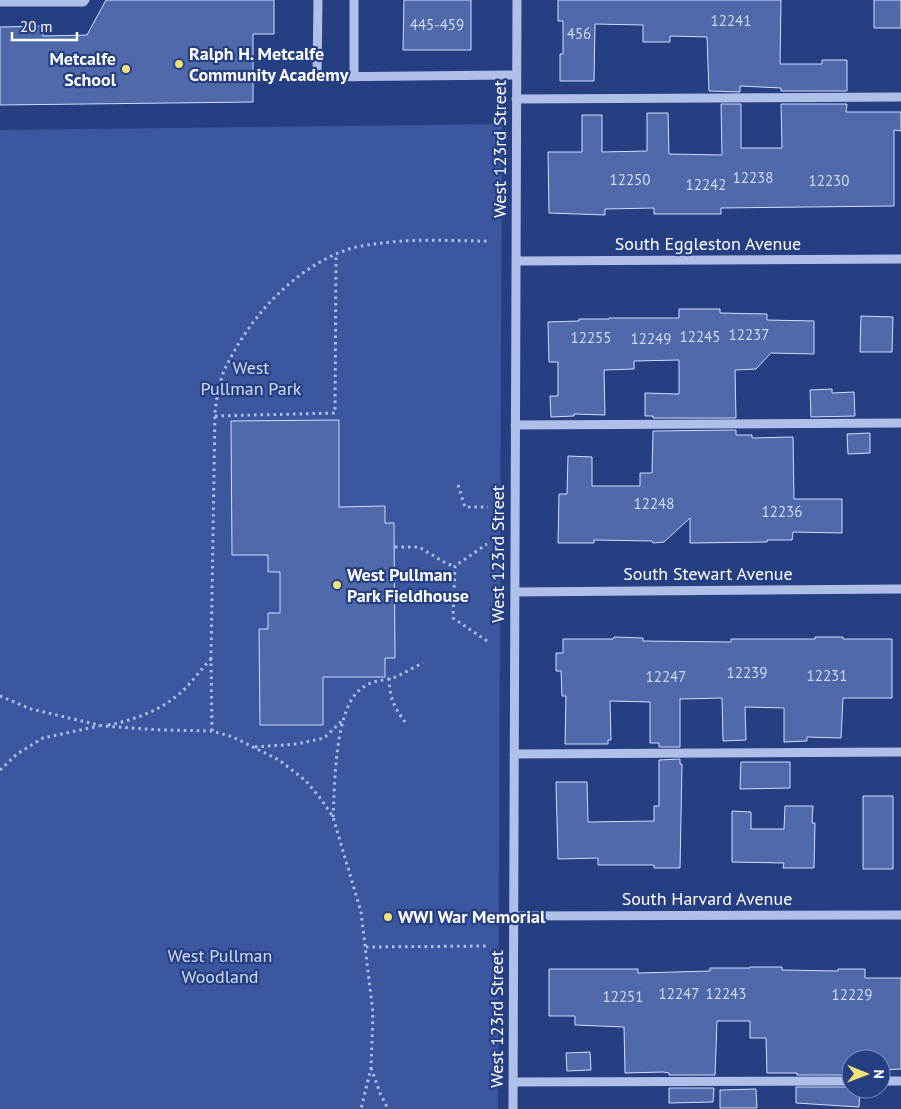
<svg xmlns="http://www.w3.org/2000/svg" width="901" height="1109" font-family="'PT Sans',sans-serif">
	<style>
		.green { fill: #3b57a0 }
		.building { fill: #4f69ab; stroke: #d3ddf6 }
		.lines { fill: none; stroke-linecap: round; stroke-linejoin: round }
		.path { stroke: #afbfe7; stroke-width: 3; stroke-dasharray: 2.5 4; stroke-linecap: butt }
		.minor { stroke: #afbfe7; stroke-width: 9 }
		.poi-dot { fill: #f0e175; stroke: #263f83; stroke-width: 2 }
		.labels { text-anchor: middle; stroke-width: 4.5; stroke-linejoin: round; paint-order: stroke }
		.number-label { font-size: 15px; fill: #d3daea }
		.poi-label { font-size: 18px; font-weight: bold; fill: #fff; stroke: #263f83; text-anchor: start }
		.street-label { font-size: 18px; fill: #fff; stroke: #263f83 }
		.park-label { font-size: 18px; fill: #d3ddf6; stroke: #263f83 }
	</style>
	<rect width="100%" height="100%" fill="#263f83"/>
	<path class="green" d="M 502,124 L 498,1109 L 0,1109 L 0,130 Z"/>
	<path class="building" d="M 106,0 L 274,0 L 274,34 L 253,34 L 253,102 L 0,105 L 0,27 L 42,26 L 43,36 L 87,35 Z
		M 404,0 L 471,0 L 471,50 L 403,50 Z
		M 558,0 L 781,0 L 780,64 L 822,64 L 822,60 L 847,60 L 847,91 L 781,91 L 781,88 L 740,86 L 740,92 L 709,91 L 707,37 L 670,36 L 670,42 L 643,42 L 643,25 L 595,24 L 594,81 L 560,81 L 560,54 L 563,54 L 563,21 L 558,21 Z
		M 874,0 L 901,0 L 901,28 L 874,28 Z
		M 721,104 L 741,104 L 741,148 L 782,148 L 781,104 L 847,104 L 846,112 L 901,112 L 901,131 L 894,130 L 894,206 L 721,208 L 721,214 L 654,214 L 654,208 L 605,209 L 605,215 L 549,213 L 548,152 L 582,152 L 582,115 L 602,115 L 602,152 L 647,151 L 647,113 L 668,113 L 669,154 L 722,155 Z
		M 679,309 L 720,309 L 720,313 L 767,314 L 767,320 L 814,321 L 814,354 L 771,353 L 756,369 L 735,370 L 736,418 L 653,418 L 653,416 L 645,416 L 645,393 L 679,394 L 679,360 L 634,361 L 634,369 L 604,370 L 605,415 L 574,414 L 574,416 L 551,417 L 550,396 L 558,396 L 558,362 L 549,362 L 548,322 L 579,321 L 579,319 L 609,319 L 609,318 L 679,318 Z
		M 861,316 L 893,317 L 892,352 L 860,352 Z
		M 832,389 L 832,393 L 854,392 L 855,416 L 811,417 L 810,390 Z
		M 339,420 L 339,507 L 385,506 L 385,523 L 394,523 L 395,658 L 385,658 L 385,677 L 323,677 L 323,725 L 260,725 L 259,629 L 268,629 L 268,613 L 280,613 L 280,572 L 268,572 L 268,555 L 232,555 L 231,421 Z
		M 736,430 L 736,435 L 752,435 L 752,438 L 793,437 L 794,499 L 842,499 L 842,533 L 793,532 L 792,540 L 767,540 L 767,542 L 690,543 L 690,518 L 664,542 L 653,543 L 652,541 L 594,540 L 594,543 L 558,543 L 559,494 L 567,494 L 568,456 L 592,457 L 592,486 L 640,486 L 640,473 L 652,473 L 653,431 Z
		M 870,433 L 870,453 L 848,454 L 847,434 Z
		M 614,637 L 643,638 L 643,641 L 731,642 L 731,639 L 815,639 L 815,637 L 843,637 L 843,639 L 892,639 L 892,698 L 843,698 L 841,738 L 807,737 L 807,741 L 784,742 L 784,708 L 745,707 L 746,740 L 723,741 L 722,698 L 680,699 L 680,747 L 659,747 L 659,743 L 650,743 L 650,702 L 610,701 L 611,740 L 608,740 L 608,744 L 565,744 L 566,696 L 562,696 L 561,671 L 556,671 L 556,653 L 563,653 L 563,639 L 613,639 Z
		M 680,759 L 680,764 L 682,764 L 680,868 L 654,868 L 654,865 L 598,865 L 598,858 L 558,859 L 556,782 L 587,782 L 588,822 L 654,821 L 654,806 L 659,806 L 659,760 Z
		M 741,762 L 790,762 L 790,788 L 740,789 Z
		M 863,796 L 893,796 L 893,869 L 863,869 Z
		M 785,806 L 813,806 L 812,823 L 815,823 L 814,868 L 783,868 L 784,863 L 732,862 L 732,811 L 751,812 L 751,829 L 784,829 Z
		M 750,967 L 782,967 L 782,970 L 838,971 L 838,969 L 865,969 L 865,978 L 901,978 L 901,1069 L 881,1070 L 881,1059 L 851,1059 L 851,1075 L 797,1075 L 797,1073 L 767,1073 L 766,1038 L 750,1038 L 750,1021 L 717,1021 L 715,1075 L 669,1075 L 669,1073 L 663,1072 L 625,1073 L 624,1027 L 575,1025 L 575,1016 L 549,1016 L 549,969 L 638,969 L 638,973 L 710,971 L 710,968 L 750,968 Z
		M 590,1052 L 591,1070 L 567,1071 L 566,1053 Z
		M 796,1087 L 851,1087 L 851,1089 L 860,1089 L 859,1107 L 796,1103 Z
		M 669,1088 L 714,1088 L 713,1102 L 669,1103 Z
		M 756,1089 L 757,1108 L 720,1108 L 720,1090 Z"/>
	<g class="lines">
		<path class="path" d="M 215,416 L 335,413 L 336,255
			M 458,485 L 465,507 L 488,507
			M 395,547 L 419,547 L 447,564 L 455,566
			M 487,641 L 453,618 L 455,566 L 487,544
			M 389,678 C 390,699 393,705 405,722
			M 0,696 L 31,709 L 103,726 L 161,730 L 212,731 L 233,737 L 279,760 L 306,781 L 321,799 L 333,817 L 361,912 L 373,1013 L 371,1068 L 361,1109
			M 108,725 C 134,720 159,711 179,694 C 191,684 200,670 211,659
			M 212,731 L 211,659 L 215,411 C 217,398 219,383 224,371 C 249,317 295,266 352,248 C 360,246 368,245 375,244 C 412,238 451,241 489,241
			M 255,747 L 297,744 L 324,738 L 343,720
			M 0,770 L 17,754 L 43,738 L 99,726
			M 333,817 C 335,785 334,707 362,688 C 372,680 384,681 395,677 C 405,673 414,667 423,663
			M 366,947 L 486,946
			M 371,1068 L 380,1093 L 388,1109"/>
		<path class="minor" d="M 318,0 L 317,77 L 516,75
			M 354,0 L 354,77
			M 0,2 L 83,2 L 85,0
			M 516,99 L 901,97
			M 516,261 L 901,259
			M 515,425 L 901,423
			M 515,592 L 901,589
			M 514,754 L 901,752
			M 513,916 L 901,915
			M 881,1081 L 901,1081
			M 513,1082 L 851,1081
			M 513,1109 L 517,0"/>
	</g>
	<g class="poi-dot">
		<circle cx="179" cy="64" r="5"/>
		<circle cx="126" cy="69" r="5"/>
		<circle cx="337" cy="585" r="5"/>
		<circle cx="388" cy="917" r="5"/>
	</g>
	<g class="labels">
		<g class="number-label">
			<text x="731" y="26">12241</text>
			<text x="437" y="30">445-459</text>
			<text x="579" y="39">456</text>
			<text x="753" y="183">12238</text>
			<text x="630" y="185">12250</text>
			<text x="829" y="186">12230</text>
			<text x="706" y="190">12242</text>
			<text x="749" y="340">12237</text>
			<text x="700" y="342">12245</text>
			<text x="591" y="343">12255</text>
			<text x="651" y="344">12249</text>
			<text x="654" y="509">12248</text>
			<text x="782" y="517">12236</text>
			<text x="747" y="678">12239</text>
			<text x="827" y="681">12231</text>
			<text x="666" y="682">12247</text>
			<text x="679" y="999">12247</text>
			<text x="726" y="999">12243</text>
			<text x="852" y="1000">12229</text>
			<text x="623" y="1002">12251</text>
		</g>
		<g class="poi-label">
			<text x="189" y="60">Ralph H. Metcalfe<tspan x="189" dy="21">Community Academy</tspan></text>
			<text x="116" y="65" text-anchor="end">Metcalfe<tspan x="116" dy="21">School</tspan></text>
			<text x="347" y="581">West Pullman<tspan x="347" dy="21">Park Fieldhouse</tspan></text>
			<text x="398" y="923">WWI War Memorial</text>
		</g>
		<g class="street-label">
			<text transform="translate(500 149) rotate(-90)" y="6">West 123rd Street</text>
			<text x="708" y="250">South Eggleston Avenue</text>
			<text transform="translate(498 554) rotate(-90)" y="6">West 123rd Street</text>
			<text x="708" y="580">South Stewart Avenue</text>
			<text x="707" y="905">South Harvard Avenue</text>
			<text transform="translate(497 1019) rotate(-90)" y="6">West 123rd Street</text>
		</g>
		<g class="park-label">
			<text x="251" y="374">West<tspan x="251" dy="21">Pullman Park</tspan></text>
			<text x="220" y="962">West Pullman<tspan x="220" dy="21">Woodland</tspan></text>
		</g>
	</g>
	<g transform="translate(866 1074) rotate(91)"><circle r="24" fill="#263f83" stroke="#7d8cb5"/>
	<path d="M0-4L9 19L0 12L-9 19Z" fill="#f0e175"/>
	<text y="-8" font-size="14" font-weight="bold" text-anchor="middle" fill="#ffffff">N</text>
	</g>
	<path d="M12 32v8h65v-8" fill="none" stroke="#ffffff" stroke-width="2.5"/>
	<text x="20" y="32" font-size="15" fill="#ffffff" stroke="#263f83" stroke-width="4" paint-order="stroke">20 m</text>
</svg>
